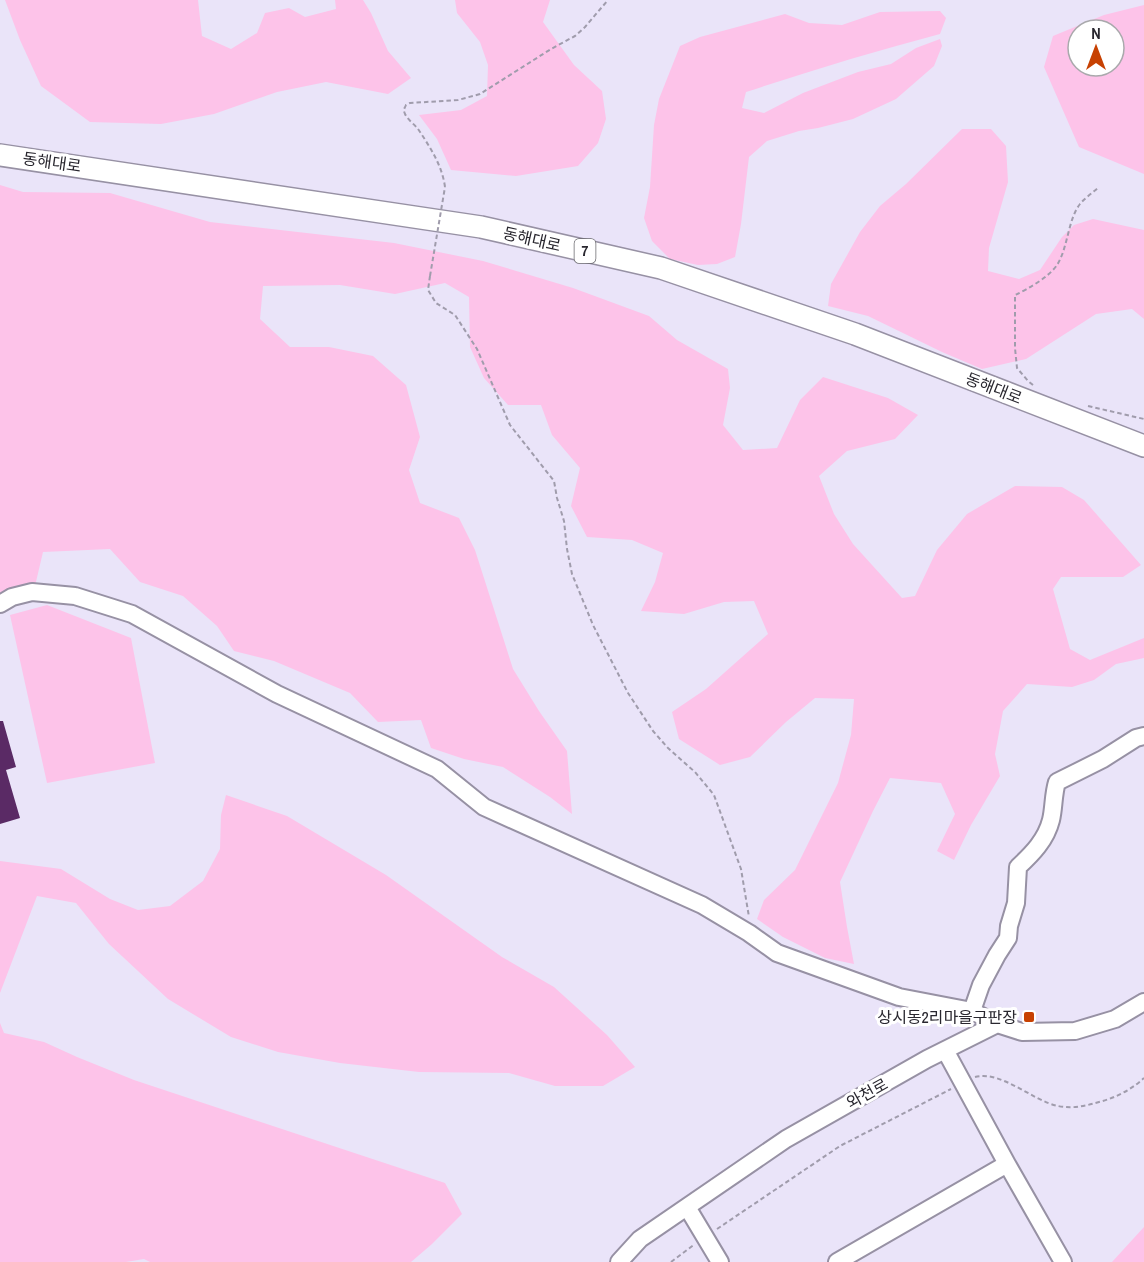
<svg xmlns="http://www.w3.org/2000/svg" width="1144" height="1262" font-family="'Archivo Narrow','Noto Sans KR',sans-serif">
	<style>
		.green { fill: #fdc3e9; fill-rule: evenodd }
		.building { fill: #5a2a65 }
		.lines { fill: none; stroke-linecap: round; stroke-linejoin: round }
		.minor-casing { stroke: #9791a4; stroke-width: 20 }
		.major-casing { stroke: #9791a4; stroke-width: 24 }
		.path { stroke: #a09cac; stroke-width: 2; stroke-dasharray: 4.5 3; stroke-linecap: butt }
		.minor { stroke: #fff; stroke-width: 16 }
		.major { stroke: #fff; stroke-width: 21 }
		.path-bridge { stroke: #a09cac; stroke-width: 2; stroke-dasharray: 4.5 3; stroke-linecap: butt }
		.poi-dot { fill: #c74102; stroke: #fff; stroke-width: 2 }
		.labels { text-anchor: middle; stroke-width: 6; stroke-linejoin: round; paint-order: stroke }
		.shield { fill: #fff; stroke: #69686d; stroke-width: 1.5 }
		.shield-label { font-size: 15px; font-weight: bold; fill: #29272f }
		.street-label { font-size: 16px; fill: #29272f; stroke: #fff }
		.poi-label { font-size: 16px; fill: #29272f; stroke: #fff; text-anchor: end }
	</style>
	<rect width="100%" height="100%" fill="#eae4f9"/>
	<path class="green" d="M 5,0 L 198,0 L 202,36 L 231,49 L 257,33 L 265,13 L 289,8 L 305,17 L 336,9 L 335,0 L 363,0 L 371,13 L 388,51 L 411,78 L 388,94 L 326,82 L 277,92 L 214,114 L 161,124 L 90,122 L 41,86 L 20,40 Z
		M 455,0 L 550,0 L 543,22 L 574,65 L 602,91 L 606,119 L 598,143 L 578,166 L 516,176 L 451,170 L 437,139 L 419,115 L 461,110 L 487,96 L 488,65 L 480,42 L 457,13 Z
		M 1144,5 L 1144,174 L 1079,147 L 1044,67 L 1053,36 L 1104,15 ZM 1078,30 L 1114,30 L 1114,66 L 1078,66 Z
		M 940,11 L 946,18 L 940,34 C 875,51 810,71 746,92 L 742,108 L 764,113 L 803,93 L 858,72 L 891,64 L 916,48 L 940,39 L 942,46 L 934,66 L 896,99 L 853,119 L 818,128 L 799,131 L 767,141 L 749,157 L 741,224 L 735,257 L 717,264 L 698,265 L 670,259 L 652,241 L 644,218 L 650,187 L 654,125 L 659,99 L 680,46 L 700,37 L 785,14 L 809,23 L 842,25 L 880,12 Z
		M 962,129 L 991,129 L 1006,146 L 1008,182 L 989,248 L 988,271 L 1019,279 L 1040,270 L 1062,237 L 1074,225 L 1093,219 L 1144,230 L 1144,319 L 1132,309 L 1096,314 L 1026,359 L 982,369 L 942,352 L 868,316 L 828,306 L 831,284 L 860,232 L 880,206 L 906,184 Z
		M 0,185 L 23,192 L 110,193 L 210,222 L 394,243 L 483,261 L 573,288 L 649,316 L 677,340 L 728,369 L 730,388 L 723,425 L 743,450 L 777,448 L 800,400 L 823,377 L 888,398 L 918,415 L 895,439 L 847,451 L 819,476 L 834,514 L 853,544 L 902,598 L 915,596 L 937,550 L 967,514 L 1015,486 L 1062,487 L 1084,500 L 1141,565 L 1123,577 L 1061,577 L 1053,589 L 1070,649 L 1090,660 L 1144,638 L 1144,658 L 1116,664 L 1094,680 L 1072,687 L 1027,684 L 1003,711 L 995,754 L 1000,776 L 971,825 L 954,860 L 937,851 L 955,814 L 941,783 L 890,778 L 873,811 L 840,882 L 847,927 L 854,964 L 825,958 L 783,937 L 757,919 L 764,900 L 795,870 L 838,783 L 851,735 L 854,699 L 815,698 L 786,722 L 750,757 L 720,765 L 679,739 L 672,712 L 706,689 L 768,634 L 754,601 L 724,602 L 684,614 L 641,611 L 655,582 L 663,553 L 632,540 L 587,537 L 571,506 L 580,468 L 552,435 L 541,405 L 508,405 L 484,378 L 470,347 L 469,297 L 445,283 L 395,294 L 340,285 L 263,286 L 260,319 L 290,347 L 329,347 L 373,356 L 406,385 L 420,437 L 409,470 L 420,503 L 459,518 L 475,550 L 513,669 L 539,711 L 567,751 L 572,814 L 550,797 L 503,767 L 464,759 L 431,748 L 421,720 L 378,722 L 350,693 L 274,661 L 234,651 L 217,626 L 183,596 L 140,582 L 110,549 L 43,552 L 35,586 L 0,593 Z
		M 47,605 L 131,638 L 155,763 L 47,783 L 10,615 Z
		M 226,795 L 287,816 L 386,875 L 502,957 L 554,987 L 607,1035 L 635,1067 L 603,1086 L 555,1086 L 509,1073 L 419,1072 L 340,1063 L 278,1052 L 231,1037 L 168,999 L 109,944 L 76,903 L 37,896 L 0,993 L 0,861 L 61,869 L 110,899 L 138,910 L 170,906 L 203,881 L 220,849 L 221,815 Z
		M 0,1023 L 4,1033 L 44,1042 L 77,1057 L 134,1080 L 445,1183 L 462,1214 L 432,1244 L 411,1262 L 150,1262 L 144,1259 L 126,1262 L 0,1262 Z
		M 1144,1227 L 1144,1262 L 1112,1262 Z"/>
	<path class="building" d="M 0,721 L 3,721 L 16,767 L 6,770 L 20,818 L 0,824 Z"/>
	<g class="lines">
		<defs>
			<path id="minor" d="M 0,604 L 12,597 L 32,592 L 75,596 L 132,614 L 277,694 L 437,769 L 484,807 L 702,905 L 749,933 L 777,953 L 899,997 L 972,1011 L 997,1024
				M 972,1011 L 981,985 L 997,955 L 1008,938 L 1009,926 L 1016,903 L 1018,867 C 1032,854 1046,840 1051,820 C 1054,808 1053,795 1057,782 L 1103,759 L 1136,738 L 1144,736
				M 945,1050 L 1007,1164 L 1063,1262
				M 687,1207 L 720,1262
				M 619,1262 L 640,1239 L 786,1139 L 927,1059 L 997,1024 L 1022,1032 L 1075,1031 L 1115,1019 L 1144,1002
				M 837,1262 L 1007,1164"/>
			<path id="major" d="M 0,155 L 481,227 L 661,268 L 855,334 L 1144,446"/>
		</defs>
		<use href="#minor" class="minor-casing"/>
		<use href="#major" class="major-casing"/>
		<path class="path" d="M 445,187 C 442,165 430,147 418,129 C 414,124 408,120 405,114 C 403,109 404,110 406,105 L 410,103 L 458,100 L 480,94 L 551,49 L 575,36 L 585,27 L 608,0
			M 430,276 L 428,290 L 436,303 L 455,315 L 477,349 L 510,425 L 554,481 L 557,498 L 564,521 L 567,549 L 572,574 L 593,625 L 628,693 L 653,731 L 668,748 L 695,772 L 714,795 L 741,869 L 749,917
			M 1033,385 L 1028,381 L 1017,368 L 1015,348 L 1015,295 C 1028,289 1049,277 1057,265 C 1068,248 1068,219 1080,204 C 1085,198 1092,193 1098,188
			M 1088,406 L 1144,419
			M 975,1077 C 1001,1070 1033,1101 1058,1106 C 1073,1109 1085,1106 1099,1102 C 1115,1098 1131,1090 1144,1078
			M 717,1229 L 840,1146 L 951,1089
			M 671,1262 L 695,1244"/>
		<use href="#minor" class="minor"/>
		<use href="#major" class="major"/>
		<path class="path-bridge" d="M 430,276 L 445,187"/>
	</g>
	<rect class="poi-dot" x="1023" y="1011" width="12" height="12" rx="3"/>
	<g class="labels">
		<rect class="shield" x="574.5" y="239" width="21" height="24" rx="4.5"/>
		<g class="shield-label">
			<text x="585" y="256">7</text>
		</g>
		<g class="street-label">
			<text transform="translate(52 162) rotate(8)" y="6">동해대로</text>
			<text transform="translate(532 239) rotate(13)" y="6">동해대로</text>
			<text transform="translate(994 388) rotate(21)" y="6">동해대로</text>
			<text transform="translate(867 1093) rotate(-29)" y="6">와천로</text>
		</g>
		<g class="poi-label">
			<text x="1017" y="1023">상시동2리마을구판장</text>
		</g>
	</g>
	<g transform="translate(1096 48)"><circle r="28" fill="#ffffff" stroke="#a9a9ac" stroke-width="1.5"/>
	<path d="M0-4.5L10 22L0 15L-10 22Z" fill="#c74102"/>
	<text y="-9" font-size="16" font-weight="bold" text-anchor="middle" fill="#29272f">N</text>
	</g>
</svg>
